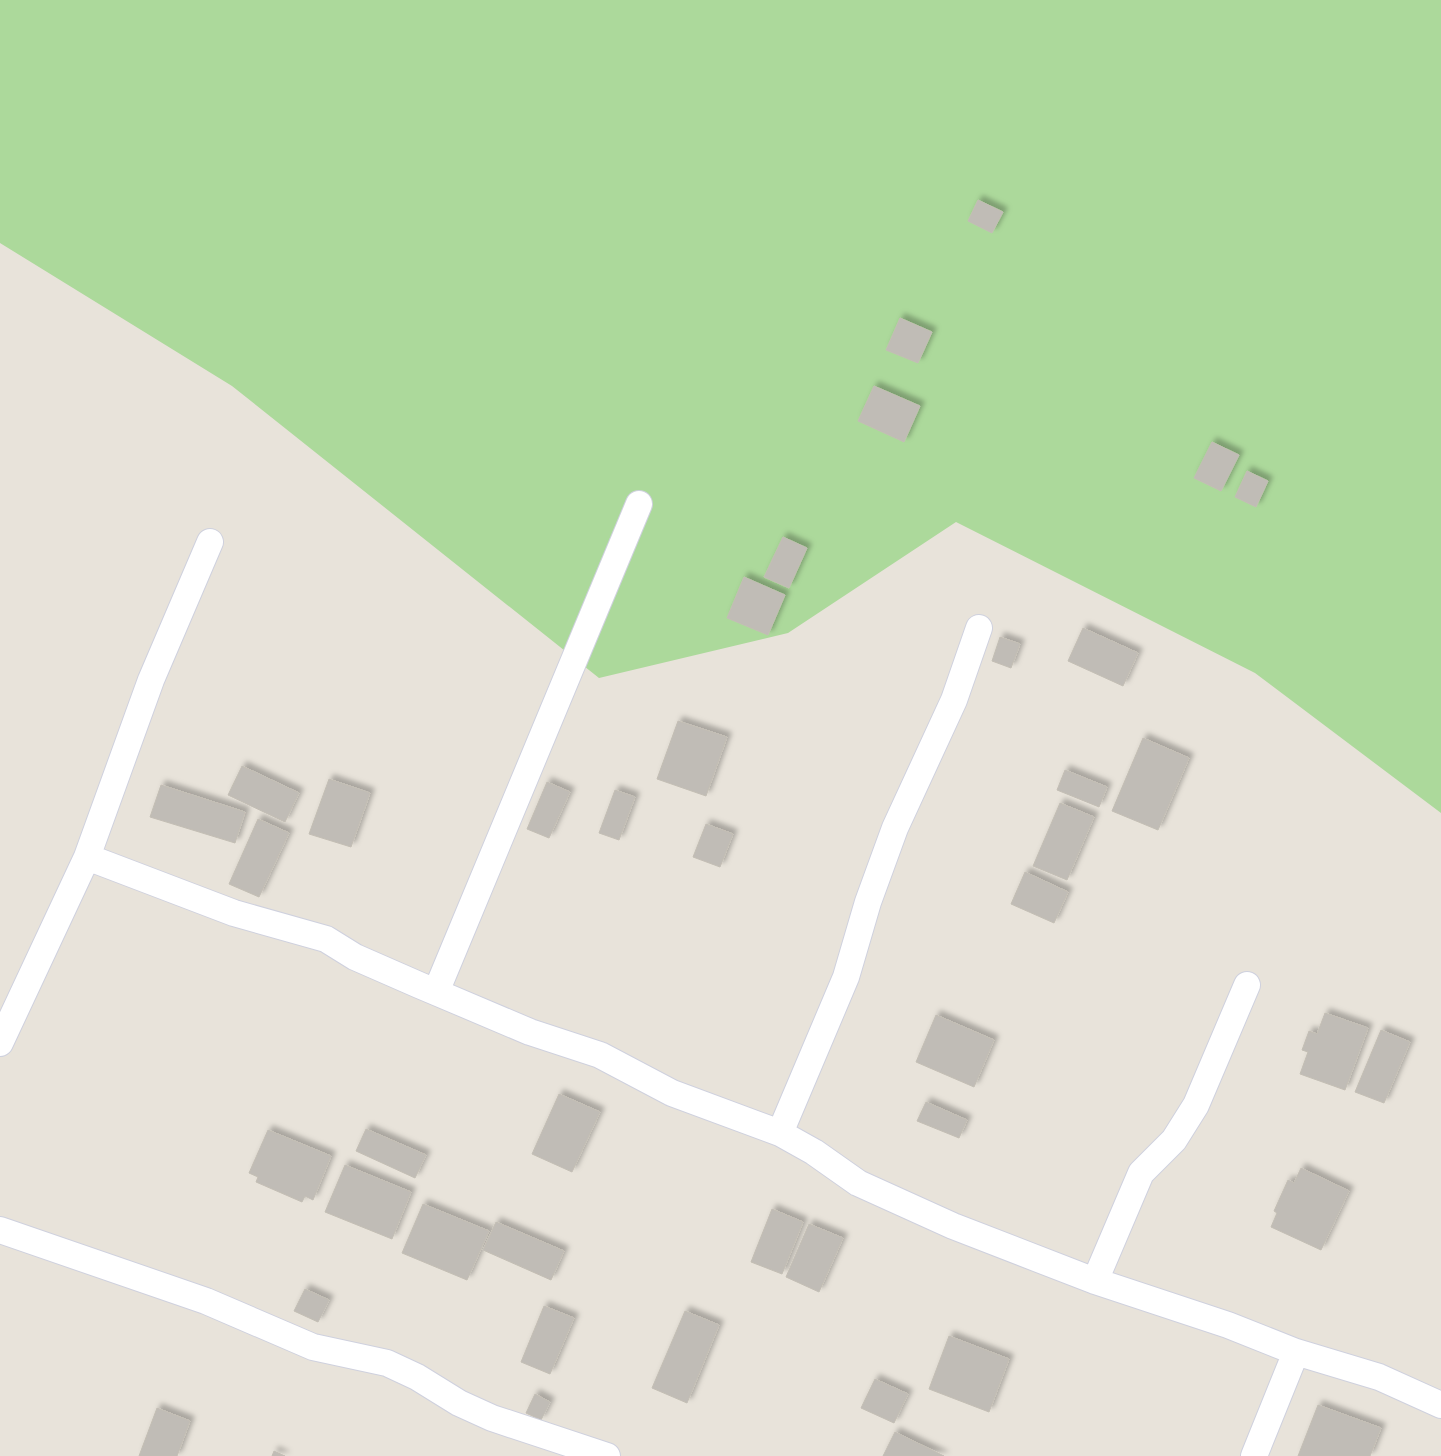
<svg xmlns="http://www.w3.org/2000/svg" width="1441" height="1456" font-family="'Golos Text',sans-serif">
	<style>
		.green { fill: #acd99b }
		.building { fill: #c0bcb6; stroke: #c3beb4; filter: url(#shadow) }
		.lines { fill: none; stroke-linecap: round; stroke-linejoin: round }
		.street-casing { stroke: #cfd1de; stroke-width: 28 }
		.street { stroke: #fff; stroke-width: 26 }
	</style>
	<defs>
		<filter id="shadow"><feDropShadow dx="4.5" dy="-4.5" stdDeviation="2.5" flood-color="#0004"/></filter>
	</defs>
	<rect width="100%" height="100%" fill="#e8e3da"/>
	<path class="green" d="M 0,0 L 1441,0 L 1441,813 L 1255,673 L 956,522 L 788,633 L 599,678 L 232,386 L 0,243 Z"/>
	<path class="building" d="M 978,200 L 1003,212 L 992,233 L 968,221 Z
		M 900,318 L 932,332 L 918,363 L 886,350 Z
		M 874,386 L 920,406 L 904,442 L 858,421 Z
		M 1212,442 L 1239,455 L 1221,491 L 1194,478 Z
		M 1247,471 L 1268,481 L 1256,507 L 1235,497 Z
		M 783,537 L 807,548 L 789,588 L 764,577 Z
		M 744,577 L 785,595 L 768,635 L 727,618 Z
		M 1083,628 L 1138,653 L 1123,686 L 1068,661 Z
		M 1000,637 L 1020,644 L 1011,668 L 992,661 Z
		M 678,721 L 727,737 L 706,796 L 657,779 Z
		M 1143,738 L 1189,758 L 1158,830 L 1112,811 Z
		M 242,766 L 299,793 L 285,822 L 228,795 Z
		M 1065,770 L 1107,787 L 1099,807 L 1057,790 Z
		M 329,779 L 370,793 L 351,847 L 309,834 Z
		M 547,782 L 570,792 L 549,838 L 527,829 Z
		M 161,785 L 245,812 L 235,843 L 150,817 Z
		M 615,790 L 635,797 L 619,840 L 599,833 Z
		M 1060,803 L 1094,817 L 1067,880 L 1033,866 Z
		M 258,819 L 289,833 L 259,897 L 229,884 Z
		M 706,824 L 733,834 L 720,867 L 693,857 Z
		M 1025,872 L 1068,892 L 1054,923 L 1011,904 Z
		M 1325,1013 L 1368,1028 L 1345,1090 L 1300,1074 L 1308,1052 L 1302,1050 L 1309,1031 L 1317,1034 Z
		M 936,1015 L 994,1040 L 974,1087 L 916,1062 Z
		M 1381,1030 L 1410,1042 L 1384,1103 L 1355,1092 Z
		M 559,1094 L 600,1112 L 572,1172 L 532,1154 Z
		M 926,1102 L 967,1120 L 959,1138 L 917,1121 Z
		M 366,1129 L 426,1155 L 415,1178 L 356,1151 Z
		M 268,1130 L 331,1156 L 313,1200 L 305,1196 L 302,1202 L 256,1182 L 258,1177 L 249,1173 Z
		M 345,1165 L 411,1192 L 392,1239 L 325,1212 Z
		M 1301,1168 L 1349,1191 L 1321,1250 L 1271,1227 L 1277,1213 L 1274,1211 L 1288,1180 L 1294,1183 Z
		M 423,1204 L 489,1231 L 467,1280 L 402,1253 Z
		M 772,1209 L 803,1222 L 782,1274 L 751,1262 Z
		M 496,1222 L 564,1251 L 551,1280 L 483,1250 Z
		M 809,1224 L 843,1238 L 819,1292 L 786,1277 Z
		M 305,1289 L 329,1300 L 318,1322 L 294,1311 Z
		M 544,1306 L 574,1318 L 550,1374 L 521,1362 Z
		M 685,1311 L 719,1325 L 687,1403 L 652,1388 Z
		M 949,1336 L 1009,1359 L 989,1412 L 929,1389 Z
		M 875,1379 L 908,1394 L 894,1423 L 861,1408 Z
		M 535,1394 L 550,1402 L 541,1420 L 526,1413 Z
		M 1318,1405 L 1381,1428 L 1370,1456 L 1298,1456 Z
		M 157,1408 L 190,1421 L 177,1456 L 139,1456 Z
		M 895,1432 L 944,1456 L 883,1456 Z
		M 274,1451 L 285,1456 L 272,1456 Z"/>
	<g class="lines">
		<defs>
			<path id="street" d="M 87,857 L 234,913 L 326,939 L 355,957 L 419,985 L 530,1032 L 600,1055 L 672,1093 L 780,1133 L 814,1152 L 858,1183 L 953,1226 L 1095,1281 L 1228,1325 L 1296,1352 L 1379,1377 L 1441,1405
				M 436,992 L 639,504
				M 0,1043 L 87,857 L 151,680 L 210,542
				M 780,1133 L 846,977 L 868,902 L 895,828 L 954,700 L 979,628
				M 0,1230 L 206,1301 L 313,1347 L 387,1363 L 417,1377 L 459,1403 L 492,1418 L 607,1456
				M 1095,1281 L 1141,1173 L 1174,1140 L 1196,1105 L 1247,985
				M 1254,1456 L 1296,1352"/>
		</defs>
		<use href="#street" class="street-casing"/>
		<use href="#street" class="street"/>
	</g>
</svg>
